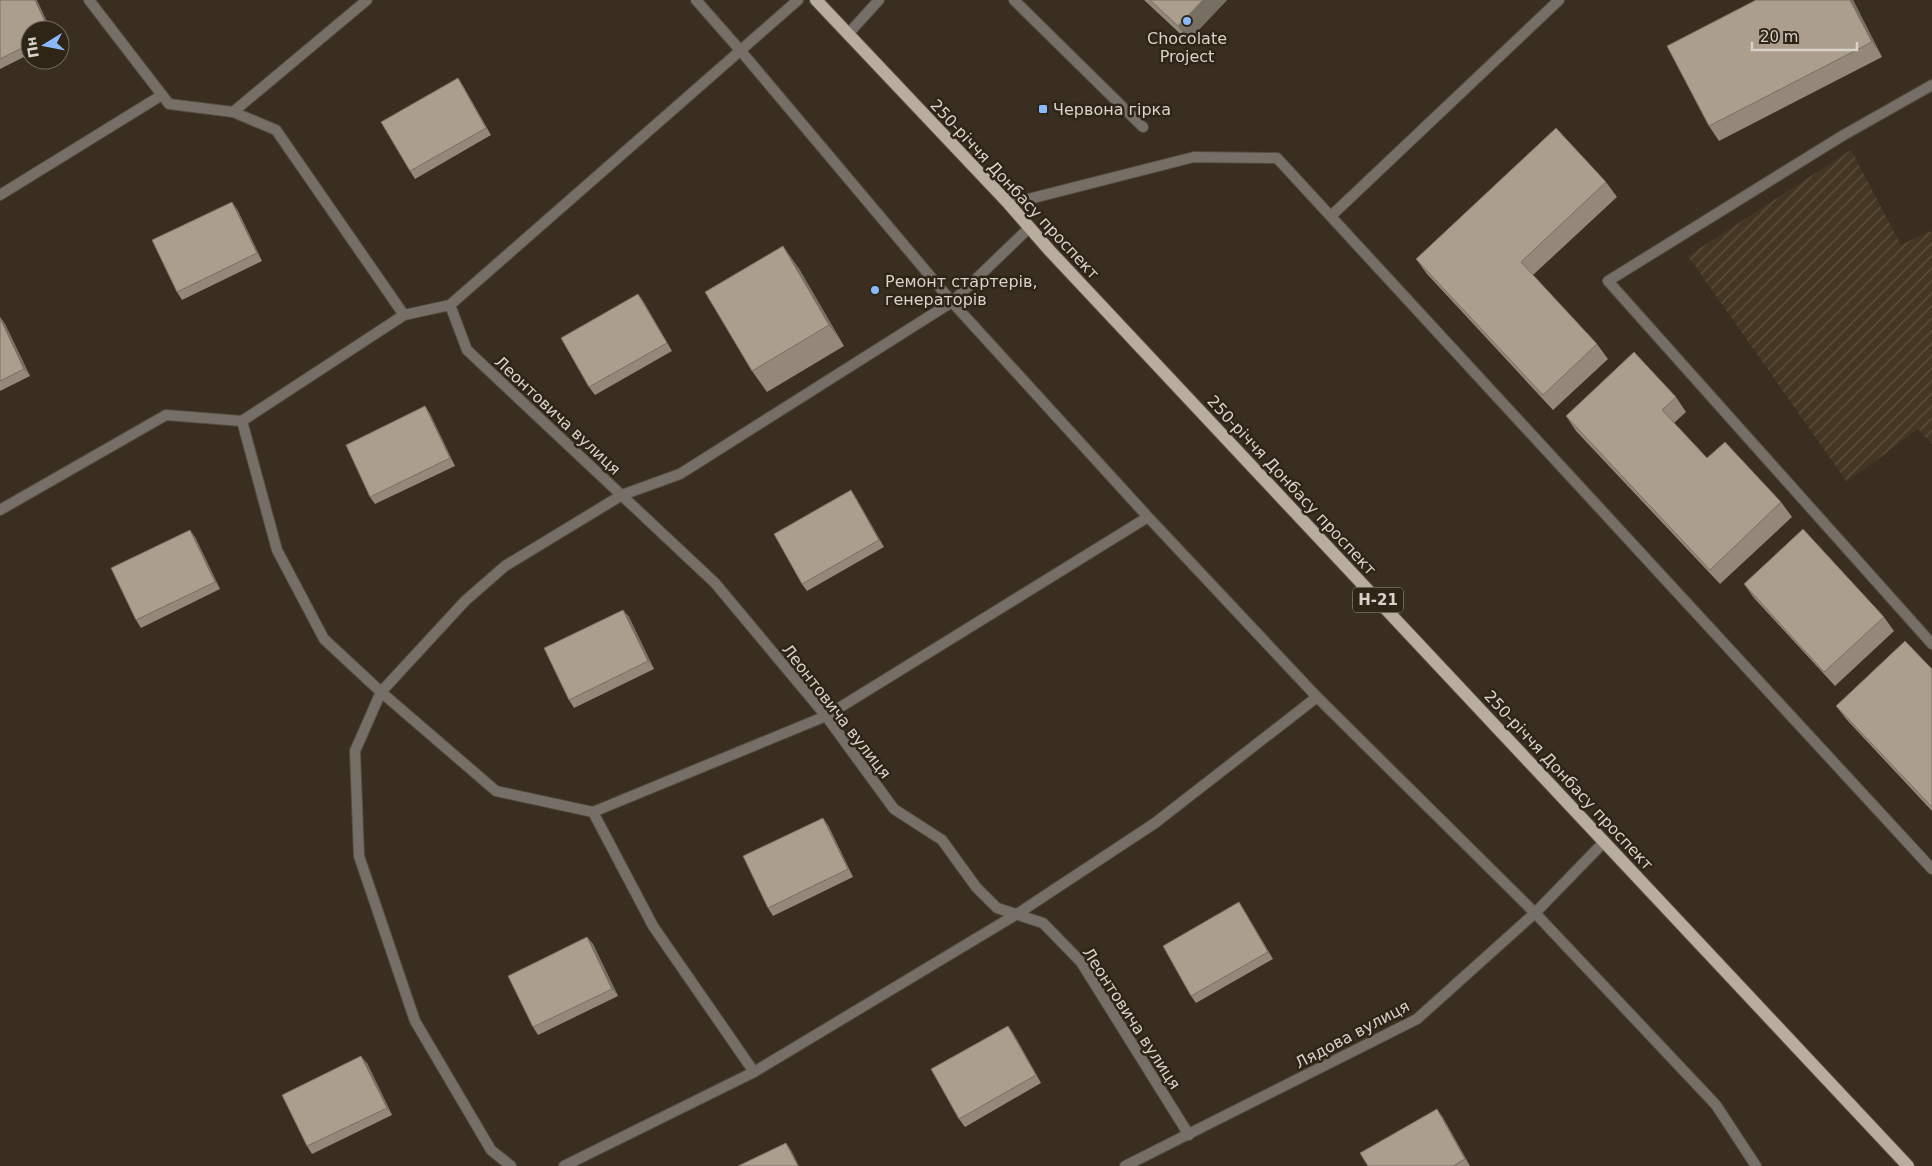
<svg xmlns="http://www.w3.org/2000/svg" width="1932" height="1166" font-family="'DejaVu Sans',sans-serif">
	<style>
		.industrial { fill: url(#industrial-furrows) }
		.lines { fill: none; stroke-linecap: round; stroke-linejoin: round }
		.service-casing { stroke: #564c3f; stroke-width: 12 }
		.pedestrian-casing { stroke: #564c3f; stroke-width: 12 }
		.minor-casing { stroke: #564c3f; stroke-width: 12 }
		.primary-casing { stroke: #564c3f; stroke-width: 14 }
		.service { stroke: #756f68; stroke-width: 10 }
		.pedestrian { stroke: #756f68; stroke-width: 10 }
		.minor { stroke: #756f68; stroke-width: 10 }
		.primary { stroke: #b9ad9f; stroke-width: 12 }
		.wall { fill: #938879 }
		.shaded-wall { fill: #786f63 }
		.building { fill: #ab9e8d; stroke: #786f63 }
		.poi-dot { fill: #8bbafc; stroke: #2f2517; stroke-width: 2 }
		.labels { text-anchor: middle; stroke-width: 5; stroke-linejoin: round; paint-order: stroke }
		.shield { fill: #2f2517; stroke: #a69e94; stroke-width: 1 }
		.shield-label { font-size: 15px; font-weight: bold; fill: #d9d2ca }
		.poi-label { font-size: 16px; fill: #d9d2ca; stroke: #2f2517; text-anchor: start }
		.street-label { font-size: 16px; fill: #d9d2ca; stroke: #2f2517 }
	</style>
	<defs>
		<pattern id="industrial-furrows" width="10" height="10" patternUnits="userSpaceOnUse" patternTransform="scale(1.25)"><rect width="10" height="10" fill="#443622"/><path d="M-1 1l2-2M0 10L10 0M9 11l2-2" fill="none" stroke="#5e5241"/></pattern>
	</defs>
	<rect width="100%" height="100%" fill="#392e20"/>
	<path class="industrial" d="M 1851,150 L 1901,245 L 1930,231 L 1932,233 L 1932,444 L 1918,429 L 1847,482 L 1688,256 Z"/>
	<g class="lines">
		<defs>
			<path id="service" d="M 1014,0 L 1143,127
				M 740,50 L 952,302 L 1148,517 L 1317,697 L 1535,913 L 1716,1105 L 1756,1166
				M 1932,85 L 1842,136 L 1608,281 L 1932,644
				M 233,112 L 367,0
				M 0,195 L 162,95
				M 242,421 L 277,550 L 324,639 L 381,692 L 496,791 L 593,812 L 826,716 L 1148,517
				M 593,812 L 653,926 L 754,1072
				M 511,1166 L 491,1150 L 415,1021 L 359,856 L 355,751 L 381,692 L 465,601 L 505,566 L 622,495 L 680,474 L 952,302 L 1029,228"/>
			<path id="pedestrian" d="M 1331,216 L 1559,0"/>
			<path id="minor" d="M 89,0 L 169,104 L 233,112 L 276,130 L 404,315
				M 696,0 L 740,50
				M 848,34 L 879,0
				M 1009,204 L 1194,157 L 1277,158 L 1932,869
				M 450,305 L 467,350 L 715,583 L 826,716 L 894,809 L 942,840 L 976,887 L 997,908 L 1043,923 L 1081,962 L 1189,1135
				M 0,510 L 166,415 L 242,421 L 404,315 L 450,305 L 798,0
				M 564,1166 L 754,1072 L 1017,914 L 1155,823 L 1317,697
				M 1125,1166 L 1417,1019 L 1535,913 L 1604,842"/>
			<path id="primary" d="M 816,0 L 1009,204 L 1050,251 L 1908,1166"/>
		</defs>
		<use href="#service" class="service-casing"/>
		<use href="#pedestrian" class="pedestrian-casing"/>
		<use href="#minor" class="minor-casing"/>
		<use href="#primary" class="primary-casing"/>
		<use href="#service" class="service"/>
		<use href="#pedestrian" class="pedestrian"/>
		<use href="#minor" class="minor"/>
		<use href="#primary" class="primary"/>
	</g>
	<path class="wall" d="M 0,0 L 30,30 L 30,54 L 0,69 Z
		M 1144,0 L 1227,0 L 1188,41 Z
		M 1853,0 L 1882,57 L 1719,141 L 1709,126 Z
		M 458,78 L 463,86 L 491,135 L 415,179 L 410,171 Z
		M 1606,182 L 1617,197 L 1533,275 L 1597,344 L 1608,359 L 1553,410 L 1427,274 L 1416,259 Z
		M 237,209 L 262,261 L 182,300 L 177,292 Z
		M 798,267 L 844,346 L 767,392 L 752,371 Z
		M 638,294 L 643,301 L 672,351 L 595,395 L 589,387 Z
		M 0,317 L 5,324 L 30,376 L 0,391 Z
		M 1676,397 L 1686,412 L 1674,423 L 1707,458 L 1781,502 L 1792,517 L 1720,584 L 1576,431 L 1566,416 Z
		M 425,406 L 430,414 L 455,466 L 375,504 L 370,497 Z
		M 856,498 L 884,547 L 807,591 L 802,584 Z
		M 195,537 L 220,589 L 141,628 L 136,620 Z
		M 1744,584 L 1884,617 L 1894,631 L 1835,686 L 1754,598 Z
		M 623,610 L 629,617 L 654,669 L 574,708 L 569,700 Z
		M 1932,669 L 1932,811 L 1847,720 L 1836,706 Z
		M 828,825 L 853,877 L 773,916 L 768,908 Z
		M 1244,910 L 1273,959 L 1196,1003 L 1191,996 Z
		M 587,937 L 593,944 L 618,996 L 538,1035 L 533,1027 Z
		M 1008,1026 L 1013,1033 L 1041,1083 L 965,1127 L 959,1119 Z
		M 367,1063 L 392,1115 L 312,1154 L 307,1146 Z
		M 1442,1116 L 1470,1166 L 1368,1166 Z"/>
	<path class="shaded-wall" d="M 35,0 L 37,0 L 51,30 L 49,30 Z
		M 1203,0 L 1227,0 L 1188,41 L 1178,26 Z
		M 1850,0 L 1853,0 L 1882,57 L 1872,42 Z
		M 458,78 L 463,86 L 491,135 L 486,128 Z
		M 232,202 L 237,209 L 262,261 L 257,253 Z
		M 783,246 L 798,267 L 844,346 L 829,325 Z
		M 638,294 L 643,301 L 672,351 L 667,343 Z
		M 0,317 L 5,324 L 30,376 L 24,369 Z
		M 425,406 L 430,414 L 455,466 L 450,458 Z
		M 851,490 L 856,498 L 884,547 L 879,540 Z
		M 190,530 L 195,537 L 220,589 L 215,582 Z
		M 623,610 L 629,617 L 654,669 L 648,661 Z
		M 823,818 L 828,825 L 853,877 L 848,869 Z
		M 1239,902 L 1244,910 L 1273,959 L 1268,952 Z
		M 587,937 L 593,944 L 618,996 L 612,989 Z
		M 1008,1026 L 1013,1033 L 1041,1083 L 1036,1075 Z
		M 361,1056 L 367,1063 L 392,1115 L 387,1108 Z
		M 1437,1109 L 1442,1116 L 1470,1166 L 1465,1159 Z
		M 786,1143 L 791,1150 L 799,1166 L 798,1166 Z"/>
	<path class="building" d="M 0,0 L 35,0 L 49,30 L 30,30 L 30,44 L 0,59 Z
		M 1150,0 L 1203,0 L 1178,26 Z
		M 1756,0 L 1850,0 L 1872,42 L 1709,126 L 1667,46 Z
		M 458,78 L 486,128 L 410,171 L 381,122 Z
		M 1556,128 L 1606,182 L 1521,262 L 1597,344 L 1543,395 L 1416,259 Z
		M 232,202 L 257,253 L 177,292 L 152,240 Z
		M 783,246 L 829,325 L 752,371 L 705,292 Z
		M 638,294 L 667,343 L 589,387 L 561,338 Z
		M 0,318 L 24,369 L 0,381 Z
		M 1634,352 L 1676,397 L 1662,410 L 1707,458 L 1725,442 L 1781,502 L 1710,570 L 1566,416 Z
		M 425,406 L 450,458 L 370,497 L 346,445 Z
		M 851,490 L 879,540 L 802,584 L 774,534 Z
		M 1803,529 L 1884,617 L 1824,672 L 1744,584 Z
		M 190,530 L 215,582 L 136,620 L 111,568 Z
		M 623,610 L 648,661 L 569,700 L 544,648 Z
		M 1905,641 L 1932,669 L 1932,807 L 1836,706 Z
		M 823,818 L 848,869 L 768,908 L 743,856 Z
		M 1239,902 L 1268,952 L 1191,996 L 1163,946 Z
		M 587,937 L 612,989 L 533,1027 L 508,976 Z
		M 1008,1026 L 1036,1075 L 959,1119 L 931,1069 Z
		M 361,1056 L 387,1108 L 307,1146 L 282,1095 Z
		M 1437,1109 L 1465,1159 L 1453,1166 L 1368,1166 L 1360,1153 Z
		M 786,1143 L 798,1166 L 738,1166 Z"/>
	<g class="poi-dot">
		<circle cx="1187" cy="21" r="5"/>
		<rect x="1038" y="104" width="10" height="10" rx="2.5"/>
		<circle cx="875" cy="290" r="5"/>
	</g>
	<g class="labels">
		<rect class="shield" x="1353" y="587.5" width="50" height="25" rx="4"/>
		<g class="shield-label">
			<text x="1378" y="605">Н-21</text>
		</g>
		<g class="poi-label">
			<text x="1187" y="44" text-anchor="middle">Chocolate<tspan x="1187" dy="18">Project</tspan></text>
			<text x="1053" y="115">Червона гірка</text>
			<text x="885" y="287">Ремонт стартерів,<tspan x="885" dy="18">генераторів</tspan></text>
		</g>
		<g class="street-label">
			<text transform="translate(1015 189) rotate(47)" y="6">250-річчя Донбасу проспект</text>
			<text transform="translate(558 415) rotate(43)" y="6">Леонтовича вулиця</text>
			<text transform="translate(1292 485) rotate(47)" y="6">250-річчя Донбасу проспект</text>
			<text transform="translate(837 711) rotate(52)" y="6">Леонтовича вулиця</text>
			<text transform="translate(1569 780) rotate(47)" y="6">250-річчя Донбасу проспект</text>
			<text transform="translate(1132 1018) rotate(57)" y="6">Леонтовича вулиця</text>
			<text transform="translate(1352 1034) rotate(-28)" y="6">Лядова вулиця</text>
		</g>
	</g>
	<g transform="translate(45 45) rotate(260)"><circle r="24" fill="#2f2517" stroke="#736a5f"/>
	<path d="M0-4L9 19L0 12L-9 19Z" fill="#8bbafc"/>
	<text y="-8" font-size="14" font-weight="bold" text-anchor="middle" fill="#d9d2ca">Пн</text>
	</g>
	<path d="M1752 42v8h105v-8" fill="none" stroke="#d9d2ca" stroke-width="2.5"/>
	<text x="1760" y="42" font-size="15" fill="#d9d2ca" stroke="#2f2517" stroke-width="4" paint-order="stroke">20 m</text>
</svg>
